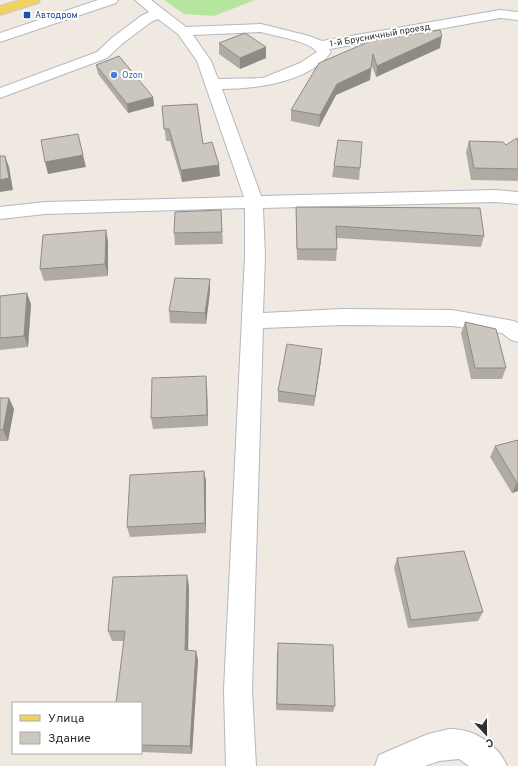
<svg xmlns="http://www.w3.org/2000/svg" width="518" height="766" font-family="Overpass,sans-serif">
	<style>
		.green { fill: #b6e59e }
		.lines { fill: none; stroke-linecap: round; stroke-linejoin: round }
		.minor-casing { stroke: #b4b7c1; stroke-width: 2 }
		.major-casing { stroke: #c9c9c9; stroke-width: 2 }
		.minor { fill: #fff; fill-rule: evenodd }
		.major { fill: #f2d163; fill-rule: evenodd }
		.wall { fill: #afaba4 }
		.shaded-wall { fill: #8e8b86 }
		.building { fill: #cbc7bf; stroke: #8e8b86 }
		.transit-dot { fill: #1a4fb4; stroke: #fff; stroke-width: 1.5 }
		.shop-dot { fill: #3f7fe0; stroke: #fff; stroke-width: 1.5 }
		.labels { text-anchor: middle; stroke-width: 4; stroke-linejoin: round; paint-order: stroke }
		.far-transit-label { font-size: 9px; fill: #164399; stroke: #fff; text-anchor: start }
		.far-street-label { font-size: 9px; fill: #2e2e2e; stroke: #fff }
		.far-shop-label { font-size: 9px; fill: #366cbe; stroke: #fff; text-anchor: start }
	</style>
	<rect width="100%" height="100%" fill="#efe9e1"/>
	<path class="green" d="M 164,0 L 255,0 L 214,16 L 184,14 Z"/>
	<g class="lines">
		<defs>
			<path id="minor" d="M 98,0 L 118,0 L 116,3 L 0,42 L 0,33 Z
				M 135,0 L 151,0 L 186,27 L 261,24 L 309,36 L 322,41 L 500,10 L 518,12 L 518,20 L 500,18 L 329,49 L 331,52 C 310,82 256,89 222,89 L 261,196 L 495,190 L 518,192 L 518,204 L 495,202 L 263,208 L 265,256 L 263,313 L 342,309 L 452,310 L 514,321 L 518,323 L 518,342 L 511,340 L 502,333 L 452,326 L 342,325 L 263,328 L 252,690 L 256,766 L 226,766 L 224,690 L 245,256 L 245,208 L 45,214 L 0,219 L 0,207 L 45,202 L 244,197 L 197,61 L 178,34 L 158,19 L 151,22 L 123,43 L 107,58 L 0,98 L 0,88 L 97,52 L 113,37 L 141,16 L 149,12 ZM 261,32 C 274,36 310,41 317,52 L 300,63 L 263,78 L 218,79 L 211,61 L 193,35 Z
				M 449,729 C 473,728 498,744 507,766 L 469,766 L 459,759 L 439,761 L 425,766 L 375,766 L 379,755 L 428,734 Z"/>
			<path id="major" d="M 20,0 L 40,0 L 38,3 L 0,15 L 0,6 Z"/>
		</defs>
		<use href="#minor" class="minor-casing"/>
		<use href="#major" class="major-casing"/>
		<use href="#minor" class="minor"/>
		<use href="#major" class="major"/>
	</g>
	<path class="wall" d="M 374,40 L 440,48 L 376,77 L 372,66 L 370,80 L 336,95 L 319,127 L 291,121 L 291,110 Z
		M 219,43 L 266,47 L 266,58 L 240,69 L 219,54 Z
		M 96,65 L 153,97 L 154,106 L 128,113 L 98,74 Z
		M 162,106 L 203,144 L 220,176 L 182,182 L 170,141 L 166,141 Z
		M 469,141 L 506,145 L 518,143 L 518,181 L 471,180 L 466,152 Z
		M 334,166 L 360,168 L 359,180 L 332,177 Z
		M 296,207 L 484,236 L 481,247 L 337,238 L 337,249 L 336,261 L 297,260 L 296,218 Z
		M 221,210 L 223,244 L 175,245 L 174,233 Z
		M 106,230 L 108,242 L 108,276 L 44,281 L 40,269 Z
		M 210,291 L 206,324 L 170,323 L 169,311 Z
		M 0,296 L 31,304 L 28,347 L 0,350 Z
		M 465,322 L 506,368 L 502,379 L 471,379 L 461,333 Z
		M 321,360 L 314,406 L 278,402 L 278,391 Z
		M 207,387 L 208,426 L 153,429 L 151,418 Z
		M 0,398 L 14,409 L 8,441 L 0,441 Z
		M 518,440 L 518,491 L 512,493 L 490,457 L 495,446 Z
		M 204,471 L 206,481 L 206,533 L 130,537 L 127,527 Z
		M 397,558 L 483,612 L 478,621 L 408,628 L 394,568 Z
		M 189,586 L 188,651 L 196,651 L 198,660 L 192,754 L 141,752 L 141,703 L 124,641 L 112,641 L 108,631 Z
		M 277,651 L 335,706 L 333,712 L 276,710 Z"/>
	<path class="shaded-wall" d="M 442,36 L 440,48 L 376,77 L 377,66 Z
		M 266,47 L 266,58 L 240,69 L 240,58 Z
		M 371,68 L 370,80 L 336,95 L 319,127 L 320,115 L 337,84 Z
		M 153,97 L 154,106 L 128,113 L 127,104 Z
		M 83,155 L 86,167 L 48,174 L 45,162 Z
		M 5,156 L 9,167 L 13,190 L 0,192 L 0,180 Z
		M 219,165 L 220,176 L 182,182 L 181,170 Z
		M 106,230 L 108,242 L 108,276 L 105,264 Z
		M 210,279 L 210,291 L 206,324 L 205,313 Z
		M 27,293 L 31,304 L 28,347 L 24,336 Z
		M 322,349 L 321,360 L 314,406 L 315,396 Z
		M 206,376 L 207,387 L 208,426 L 207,415 Z
		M 9,398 L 14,409 L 8,441 L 3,430 Z
		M 204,471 L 206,481 L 206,533 L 205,523 Z
		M 517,483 L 518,483 L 518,491 L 512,493 Z
		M 187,575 L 189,586 L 188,660 L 185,650 Z
		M 196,651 L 198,660 L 192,754 L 190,746 Z"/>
	<path class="building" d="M 440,30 L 442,36 L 377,66 L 373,54 L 371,68 L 337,84 L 320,115 L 291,110 L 319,63 L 375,39 L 374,40 Z
		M 245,33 L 266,47 L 240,58 L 219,43 Z
		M 119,56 L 153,97 L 127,104 L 96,65 Z
		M 197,104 L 203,144 L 212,142 L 219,165 L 181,170 L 169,129 L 164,129 L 162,106 Z
		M 78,134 L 83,155 L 45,162 L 41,140 Z
		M 517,138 L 518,143 L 518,169 L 474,168 L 469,141 L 503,142 L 506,145 Z
		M 338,140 L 362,142 L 360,168 L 334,166 Z
		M 0,156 L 5,156 L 9,178 L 0,180 Z
		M 296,207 L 480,208 L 484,236 L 336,226 L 337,249 L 297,249 Z
		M 221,210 L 222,232 L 174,233 L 175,212 Z
		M 106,230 L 105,264 L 40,269 L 43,235 Z
		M 175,278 L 210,279 L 205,313 L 169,311 Z
		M 27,293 L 24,336 L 0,338 L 0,296 Z
		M 465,322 L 496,329 L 506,368 L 475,368 Z
		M 287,344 L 322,349 L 315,396 L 278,391 Z
		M 206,376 L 207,415 L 151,418 L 152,378 Z
		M 0,398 L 9,398 L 3,430 L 0,430 Z
		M 518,440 L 518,483 L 517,483 L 495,446 Z
		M 204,471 L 205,523 L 127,527 L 130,475 Z
		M 464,551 L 483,612 L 411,620 L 397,558 Z
		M 187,575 L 185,650 L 196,651 L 190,746 L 141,745 L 141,703 L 116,703 L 125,631 L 108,631 L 113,577 Z
		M 278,643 L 333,645 L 335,706 L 277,704 Z"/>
	<rect class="transit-dot" x="23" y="11" width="8" height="8" rx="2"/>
	<circle class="shop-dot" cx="114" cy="75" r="4"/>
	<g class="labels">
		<g class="far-transit-label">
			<text x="35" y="18">Автодром</text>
		</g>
		<g class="far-street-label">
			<text transform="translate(380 35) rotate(-10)" y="3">1-й Брусничный проезд</text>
		</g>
		<g class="far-shop-label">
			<text x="122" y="78">Ozon</text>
		</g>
	</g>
	<rect x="12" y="702" width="130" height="52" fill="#ffffff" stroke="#ababab"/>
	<rect x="20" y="715" width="20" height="6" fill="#f2d163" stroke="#ababab"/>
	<text x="48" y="722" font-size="12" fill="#2e2e2e">Улица</text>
	<rect x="20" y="732" width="20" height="12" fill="#cbc7bf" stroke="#ababab"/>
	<text x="48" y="742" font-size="12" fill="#2e2e2e">Здание</text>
	<g transform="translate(486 734) rotate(158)" stroke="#ffffff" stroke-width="3" paint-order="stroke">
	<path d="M0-3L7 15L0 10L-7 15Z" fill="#2e2e2e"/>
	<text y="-6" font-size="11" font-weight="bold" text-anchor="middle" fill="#2e2e2e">С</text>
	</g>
</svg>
